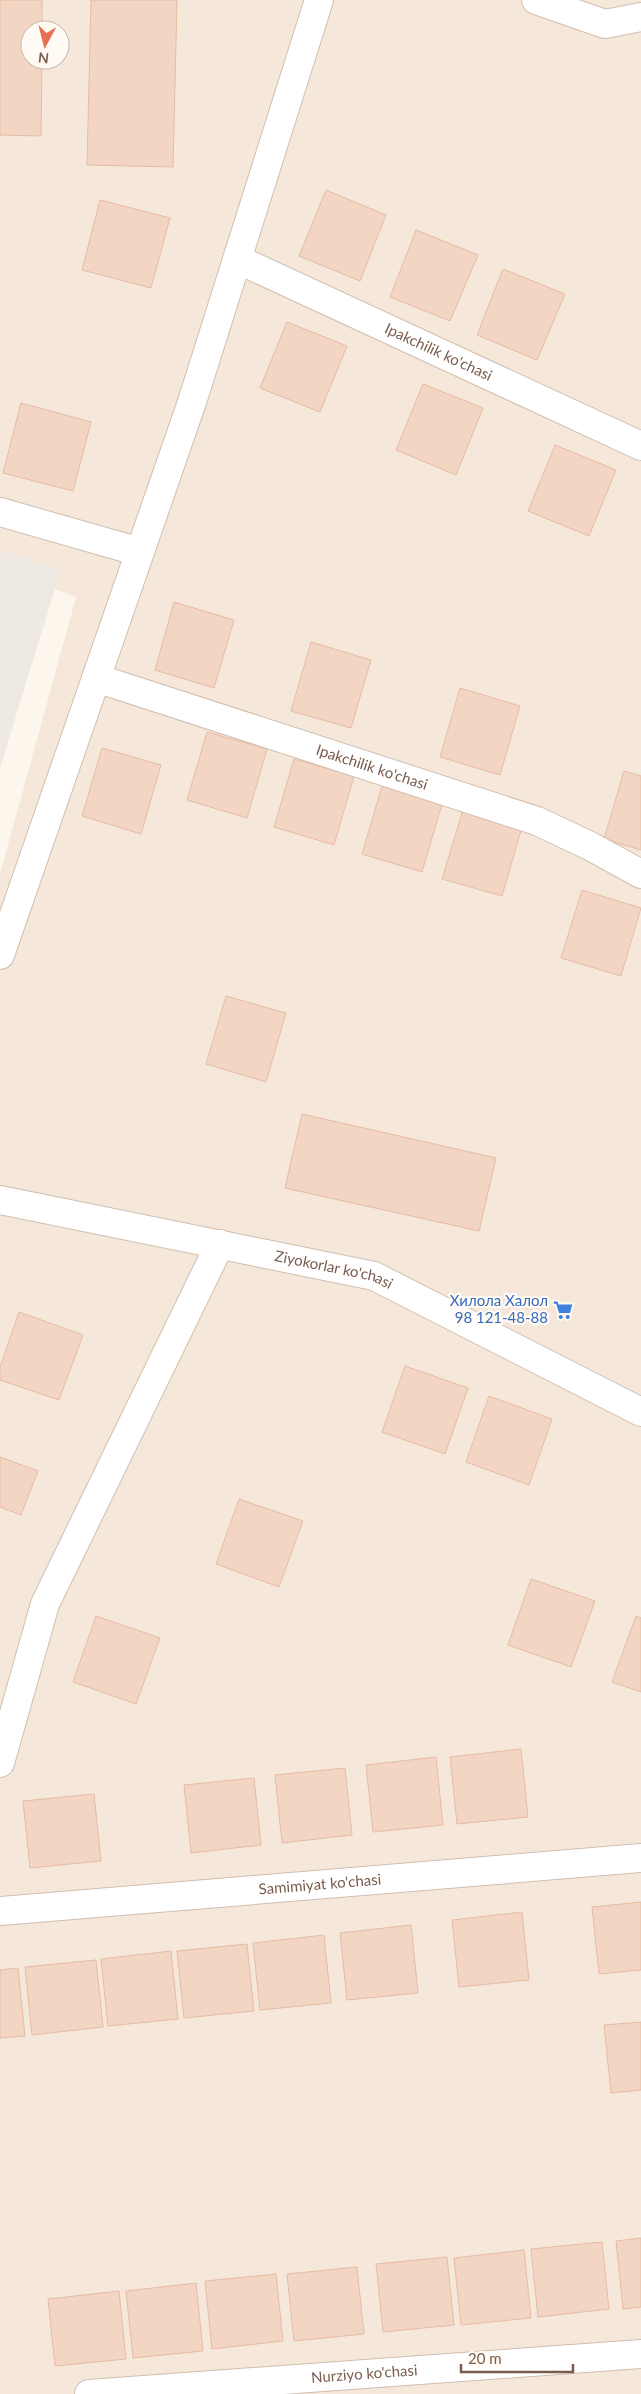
<svg xmlns="http://www.w3.org/2000/svg" width="641" height="2394" font-family="Lato,sans-serif">
	<style>
		.residential { fill: #f5e8da; fill-rule: evenodd }
		.industrial { fill: #efe9e4 }
		.building { fill: #f3d5c3; stroke: #e6bba3 }
		.lines { fill: none; stroke-linecap: round; stroke-linejoin: round }
		.street-casing { stroke: #d1beb0; stroke-width: 30 }
		.street { stroke: #fff; stroke-width: 28 }
		.labels { text-anchor: middle; stroke-width: 4.5; stroke-linejoin: round; paint-order: stroke }
		.street-label { font-size: 15px; fill: #7a5c4d; stroke: #fffaf3 }
		.shop-label { font-size: 15px; fill: #366cbe; stroke: #fffaf3; text-anchor: end }
	</style>
	<rect width="100%" height="100%" fill="#fdf6ec"/>
	<path class="residential" d="M 0,0 L 641,0 L 641,2394 L 0,2394 L 0,874 L 76,597 L 0,569 ZM 30,30 L 60,30 L 60,60 L 30,60 Z"/>
	<path class="industrial" d="M 0,551 L 61,569 L 0,768 Z"/>
	<path class="building" d="M 0,0 L 42,0 L 42,30 L 30,30 L 30,60 L 42,60 L 41,136 L 0,135 Z
		M 91,0 L 177,0 L 173,167 L 87,165 Z
		M 326,190 L 386,215 L 360,281 L 299,256 Z
		M 100,200 L 170,218 L 151,288 L 82,270 Z
		M 416,230 L 478,255 L 450,321 L 390,297 Z
		M 503,269 L 565,294 L 537,360 L 477,335 Z
		M 287,322 L 347,346 L 320,412 L 260,388 Z
		M 423,384 L 483,408 L 456,475 L 396,450 Z
		M 21,403 L 91,422 L 73,491 L 3,473 Z
		M 555,445 L 616,470 L 589,536 L 528,511 Z
		M 174,602 L 234,620 L 214,688 L 155,670 Z
		M 311,642 L 371,660 L 351,728 L 291,711 Z
		M 460,688 L 520,706 L 500,775 L 440,757 Z
		M 207,732 L 267,749 L 247,818 L 187,800 Z
		M 102,748 L 161,765 L 141,834 L 82,816 Z
		M 294,759 L 354,776 L 334,845 L 274,827 Z
		M 624,771 L 641,776 L 641,850 L 604,839 Z
		M 382,786 L 442,804 L 422,872 L 362,854 Z
		M 463,810 L 522,827 L 502,896 L 442,879 Z
		M 582,890 L 641,908 L 621,976 L 561,958 Z
		M 226,996 L 286,1013 L 266,1082 L 206,1064 Z
		M 302,1114 L 496,1158 L 479,1231 L 285,1188 Z
		M 19,1312 L 83,1335 L 59,1400 L 0,1380 L 0,1367 Z
		M 405,1366 L 468,1388 L 445,1454 L 382,1432 Z
		M 489,1396 L 552,1419 L 529,1485 L 466,1462 Z
		M 0,1457 L 38,1471 L 21,1515 L 0,1507 Z
		M 239,1499 L 303,1521 L 279,1587 L 216,1564 Z
		M 531,1579 L 595,1601 L 571,1667 L 508,1645 Z
		M 96,1616 L 160,1638 L 136,1704 L 73,1682 Z
		M 636,1616 L 641,1618 L 641,1692 L 612,1682 Z
		M 521,1749 L 528,1817 L 457,1824 L 450,1757 Z
		M 436,1757 L 443,1825 L 373,1832 L 366,1765 Z
		M 345,1768 L 352,1835 L 282,1843 L 275,1775 Z
		M 254,1778 L 261,1845 L 191,1853 L 184,1785 Z
		M 94,1794 L 101,1861 L 30,1868 L 23,1801 Z
		M 641,1902 L 641,1970 L 599,1974 L 592,1907 Z
		M 522,1912 L 529,1980 L 459,1987 L 452,1920 Z
		M 411,1925 L 418,1993 L 347,2000 L 340,1933 Z
		M 324,1935 L 331,2003 L 260,2010 L 253,1943 Z
		M 247,1944 L 254,2011 L 184,2018 L 177,1951 Z
		M 171,1951 L 178,2019 L 108,2026 L 101,1959 Z
		M 96,1960 L 103,2027 L 32,2035 L 25,1967 Z
		M 18,1968 L 25,2036 L 0,2038 L 0,1970 Z
		M 641,2022 L 641,2090 L 611,2093 L 604,2025 Z
		M 641,2238 L 641,2307 L 623,2309 L 616,2241 Z
		M 602,2242 L 609,2309 L 538,2317 L 531,2249 Z
		M 524,2250 L 531,2318 L 461,2325 L 454,2258 Z
		M 447,2257 L 454,2325 L 383,2332 L 376,2264 Z
		M 357,2267 L 364,2334 L 294,2341 L 287,2274 Z
		M 276,2274 L 283,2341 L 212,2349 L 205,2281 Z
		M 196,2283 L 203,2351 L 133,2358 L 126,2291 Z
		M 119,2291 L 126,2359 L 55,2366 L 48,2299 Z"/>
	<g class="lines">
		<defs>
			<g id="street">
				<path d="M 536,0 L 605,24 L 641,17"/>
				<path id="s1" d="M 237,259 L 641,446"/>
				<path d="M 0,512 L 140,552"/>
				<path id="s2" d="M 96,678 L 537,821 L 590,846 L 641,874"/>
				<path d="M 0,955 L 192,402 L 319,0"/>
				<path id="s3" d="M 0,1200 L 374,1276 L 641,1412"/>
				<path d="M 0,1763 L 45,1604 L 220,1244"/>
				<path id="s4" d="M 0,1911 L 641,1858"/>
				<path id="s5" d="M 89,2394 L 641,2354"/>
			</g>
		</defs>
		<use href="#street" class="street-casing"/>
		<use href="#street" class="street"/>
	</g>
	<defs>
		<symbol id="supermarket-bare" viewBox="-9 -9 18 18"><path d="M-6-5.5h2.5l.6 2H6L4.5 2H-2.5L-4.4-4H-6ZM-1.5 3.2a1.3 1.3 0 1 0 .1 0ZM3 3.2a1.3 1.3 0 1 0 .1 0Z" fill="#3f7fe0" stroke="#fffaf3" stroke-width="2.5" paint-order="stroke"/></symbol>
	</defs>
	<g fill-rule="evenodd">
		<use href="#supermarket-bare" x="549" y="1296" width="28" height="28"/>
	</g>
	<g class="labels">
		<g class="street-label">
			<text dy="5" stroke="none"><textPath href="#s1" startOffset="222">Ipakchilik ko'chasi</textPath></text>
			<text dy="5" stroke="none"><textPath href="#s2" startOffset="290">Ipakchilik ko'chasi</textPath></text>
			<text dy="5" stroke="none"><textPath href="#s3" startOffset="341">Ziyokorlar ko'chasi</textPath></text>
			<text dy="5" stroke="none"><textPath href="#s4" startOffset="321">Samimiyat ko'chasi</textPath></text>
			<text dy="5" stroke="none"><textPath href="#s5" startOffset="276">Nurziyo ko'chasi</textPath></text>
		</g>
		<g class="shop-label">
			<text x="548" y="1306">Хилола Халол<tspan x="548" dy="17">98 121-48-88</tspan></text>
		</g>
	</g>
	<g transform="translate(45 45) rotate(187)"><circle r="24" fill="#fffaf3" stroke="#cabbb1"/>
	<path d="M0-4L9 19L0 12L-9 19Z" fill="#e76f51"/>
	<text y="-8" font-size="14" font-weight="bold" text-anchor="middle" fill="#7a5c4d">N</text>
	</g>
	<path d="M461 2364v8h112v-8" fill="none" stroke="#7a5c4d" stroke-width="2.5"/>
	<text x="468" y="2364" font-size="15" fill="#7a5c4d" stroke="#fffaf3" stroke-width="4" paint-order="stroke">20 m</text>
</svg>
